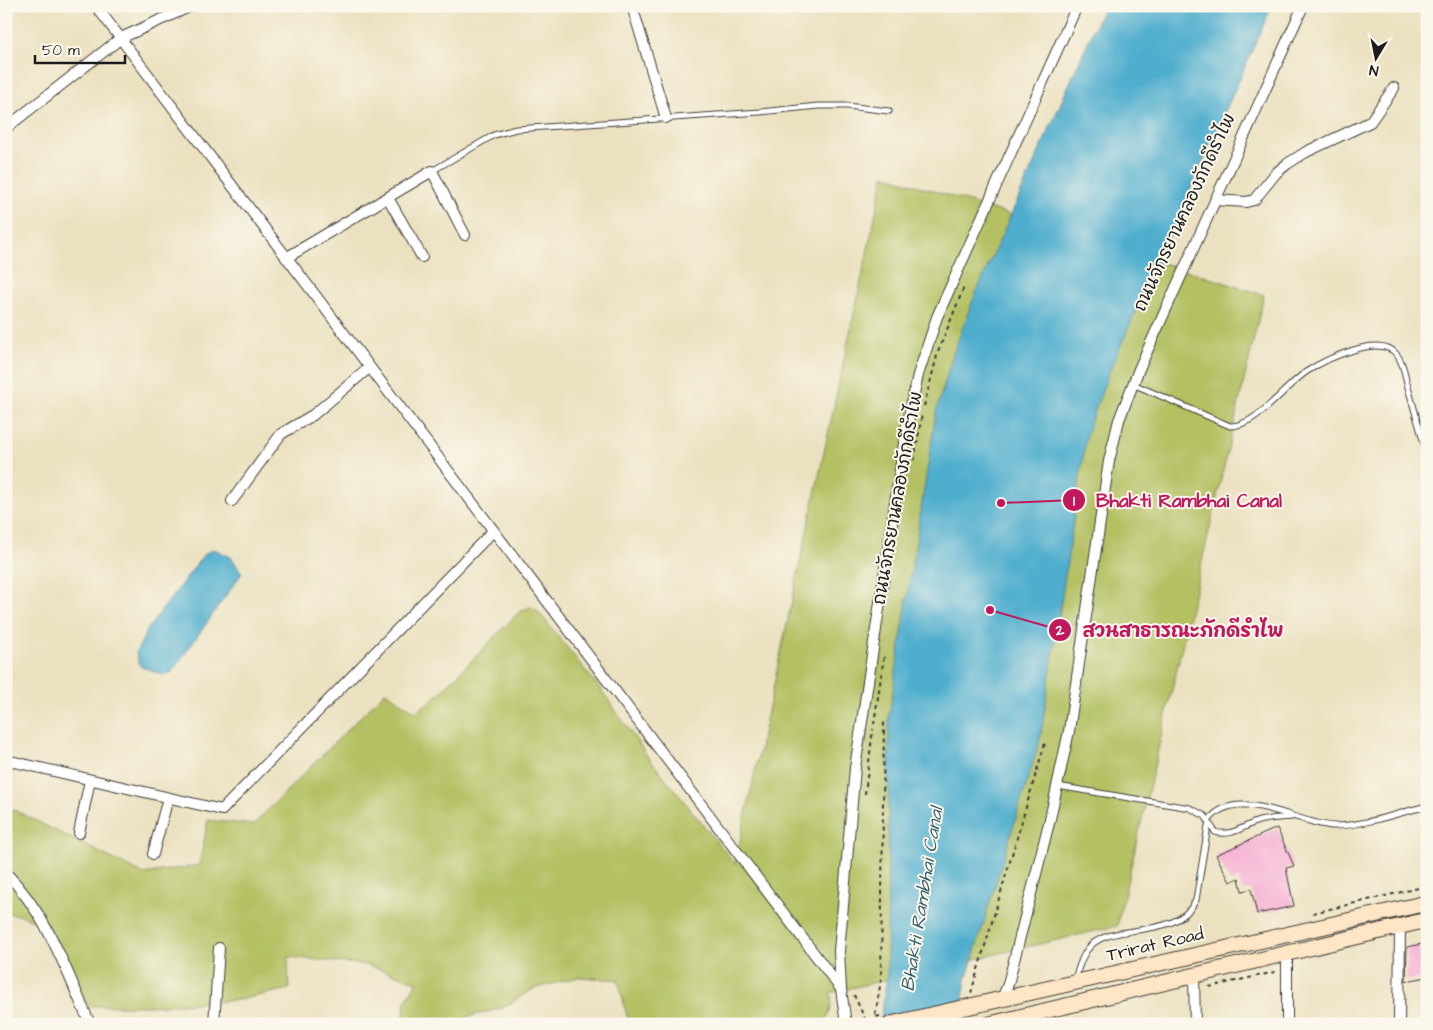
<svg xmlns="http://www.w3.org/2000/svg" width="1433" height="1030" font-family="'Architects Daughter','Playpen Sans Thai',sans-serif">
	<style>
		.green { fill: #b4c062; stroke: #686e3f }
		.water { fill: #50aece; stroke: #366575 }
		.building { fill: #f4a7d0 }
		.lines { fill: none; stroke-linecap: round; stroke-linejoin: round }
		.lane-casing { stroke: #3b3a35; stroke-width: 7 }
		.street-casing { stroke: #3b3a35; stroke-width: 12 }
		.secondary-casing { stroke: #3b3a35; stroke-width: 17 }
		.path { stroke: #3b3a35; stroke-width: 2; stroke-dasharray: 4 4; stroke-linecap: butt }
		.lane { stroke: #fff; stroke-width: 5 }
		.street { stroke: #fff; stroke-width: 10 }
		.secondary { stroke: #fee5c5; stroke-width: 15 }
		.labels { text-anchor: middle; stroke-width: 4; stroke-linejoin: round; paint-order: stroke }
		.street-label { font-size: 18px; fill: #1c1c1c; stroke: #fbf7ec }
		.water-label { font-size: 19px; font-style: italic; fill: #335e6c; stroke: #fbf7ec }
		.leader { fill: none; stroke: #c2185b; stroke-width: 2 }
		.callout-dot { fill: #c2185b; stroke: #fbf7ec; stroke-width: 2 }
		.mark-label { font-size: 15px; text-anchor: middle; font-weight: bold; fill: #fff }
		.callout-label { font-size: 19px; text-anchor: middle; font-weight: bold; fill: #c2185b; stroke: #fbf7ec; stroke-width: 4; stroke-linejoin: round; paint-order: stroke }
	</style>
	<rect width="100%" height="100%" fill="#fbf7ec"/>
	<filter id="ink" filterUnits="userSpaceOnUse"><feTurbulence type="fractalNoise" baseFrequency=".02" numOctaves="2"/><feDisplacementMap in="SourceGraphic" scale="10" xChannelSelector="R" yChannelSelector="G"/><feConvolveMatrix kernelMatrix="1 2 1 2 8 2 1 2 1" color-interpolation-filters="sRGB"/></filter>
	<filter id="wash" filterUnits="userSpaceOnUse"><feTurbulence type="fractalNoise" baseFrequency=".0096" numOctaves="4" result="noise"/><feDisplacementMap in="SourceGraphic" scale="20" xChannelSelector="R" yChannelSelector="G"/><feGaussianBlur stdDeviation="1.12" result="paint"/><feColorMatrix in="noise" values="0 0 0 0 0 0 0 0 0 0 0 0 0 0 0 0 0 1.4 0 .05"/><feComposite in="paint" operator="in"/></filter>
	<g filter="url(#wash)">
		<rect width="100%" height="100%" fill="#ebe1c0"/>
		<path class="green" d="M 884,175 L 1264,295 L 1117,926 L 830,993 C 834,1002 830,1019 821,1024 L 629,1024 L 618,980 L 579,977 L 533,989 L 503,1008 L 467,1017 L 464,1024 L 403,1024 L 405,1002 L 417,982 L 367,965 L 288,957 L 289,989 L 238,1000 L 150,1006 L 86,1006 L 50,929 L 24,916 L 6,913 L 6,806 L 143,874 L 199,865 L 208,820 L 253,825 L 385,692 L 416,712 L 439,694 L 520,611 L 530,607 L 537,610 L 602,691 L 648,757 L 735,864 Z"/>
		<path class="water" d="M 1104,6 L 1272,6 L 1109,372 L 1087,432 L 1040,740 L 966,980 L 959,1024 L 880,1024 L 887,977 L 889,716 L 936,412 L 954,351 L 973,300 Z
			M 214,549 L 231,557 L 242,573 L 172,672 L 163,675 L 140,666 L 136,653 L 147,630 L 204,554 Z"/>
		<g id="blocks">
			<path class="building" d="M 1277,828 L 1294,866 L 1286,868 L 1294,906 L 1257,914 L 1251,889 L 1242,891 L 1239,878 L 1230,882 L 1216,855 Z
				M 1427,943 L 1427,977 L 1406,981 L 1407,947 Z"/>
		</g>
	</g>
	<g filter="url(#ink)">
		<use href="#blocks" fill-opacity="0" stroke="#3b3a35" stroke-width="1"/>
		<g class="lines">
			<defs>
				<path id="lane" d="M 432,171 L 494,135 L 516,129 L 760,112 L 818,106 L 847,106 L 889,111
					M 1133,384 L 1230,426 C 1257,426 1284,387 1306,372 C 1324,360 1381,332 1397,355 C 1404,363 1405,377 1408,387 C 1414,409 1421,432 1427,454
					M 1057,786 L 1190,808 L 1205,816 L 1215,832 C 1231,837 1242,827 1256,822 C 1268,818 1280,818 1292,817
					M 1075,979 C 1078,970 1081,958 1087,950 C 1109,919 1175,943 1196,900 L 1209,820 C 1238,783 1300,826 1336,826 C 1366,825 1398,813 1427,806"/>
				<path id="street" d="M 96,6 L 841,989 L 846,1024
					M 632,6 L 666,118
					M 6,128 L 121,38 L 191,6
					M 388,198 L 422,257
					M 1215,200 L 1246,202 L 1254,200 L 1276,173 L 1287,164 L 1306,152 L 1370,122 L 1394,88
					M 286,258 L 432,171 L 465,235
					M 232,501 L 281,434 L 313,415 L 369,368
					M 6,760 L 222,810 L 493,531
					M 79,833 L 90,780
					M 153,854 L 168,798
					M 6,873 C 47,914 67,972 90,1024
					M 1287,954 L 1287,1024
					M 1194,975 L 1195,1024
					M 841,989 L 839,951 L 855,768 L 906,430 L 918,375 L 937,317 L 1077,6
					M 1002,999 L 1008,984 L 1050,819 L 1069,731 L 1109,461 L 1119,420 L 1139,369 L 1303,6
					M 214,1024 L 219,948
					M 1399,1024 L 1400,927"/>
				<path id="secondary" d="M 891,1024 L 1427,903
					M 990,1024 L 1427,920"/>
			</defs>
			<use href="#lane" class="lane-casing"/>
			<use href="#street" class="street-casing"/>
			<use href="#secondary" class="secondary-casing"/>
			<path class="path" d="M 924,406 L 938,352 L 964,287
				M 914,460 L 922,415
				M 874,724 L 884,657
				M 865,794 L 873,729
				M 1313,913 L 1427,886
				M 1209,987 L 1275,972
				M 971,993 L 1045,743
				M 854,995 L 865,1019 L 869,1023 L 879,1021
				M 880,1016 L 875,1017 L 881,980 L 884,719"/>
			<use href="#lane" class="lane"/>
			<use href="#street" class="street"/>
			<use href="#secondary" class="secondary"/>
		</g>
	</g>
	<g class="labels">
		<g class="street-label">
			<text transform="translate(1184 212) rotate(-65)" y="6">ถนนจักรยานคลองภักดีรำไพ</text>
			<text transform="translate(897 498) rotate(-80)" y="6">ถนนจักรยานคลองภักดีรำไพ</text>
			<text transform="translate(1155 944) rotate(-13)" y="6">Trirat Road</text>
		</g>
		<g class="water-label">
			<text transform="translate(921 899) rotate(-81)" y="7">Bhakti Rambhai Canal</text>
		</g>
	</g>
	<path class="leader" d="M1001 503L1074 500M990 610L1060 630"/>
	<g class="callout-dot">
		<circle cx="1001" cy="503" r="5"/>
		<circle cx="990" cy="610" r="5"/>
		<circle cx="1074" cy="500" r="12"/>
		<circle cx="1060" cy="630" r="12"/>
	</g>
	<g class="mark-label">
		<text x="1074" y="506">1</text>
		<text x="1060" y="635">2</text>
	</g>
	<g class="callout-label">
		<text x="1189" y="507">Bhakti Rambhai Canal</text>
		<text x="1183" y="637">สวนสาธารณะภักดีรำไพ</text>
	</g>
	<rect width="1433" height="1030" fill="none" stroke="#fbf7ec" stroke-width="25"/>
	<g transform="translate(1376 58) rotate(190)" stroke="#fbf7ec" stroke-width="4" paint-order="stroke">
	<path d="M0-4L9 19L0 12L-9 19Z" fill="#1c1c1c"/>
	<text y="-8" font-size="14" font-weight="bold" text-anchor="middle" fill="#1c1c1c">N</text>
	</g>
	<path d="M35 55v8h90v-8" fill="none" stroke="#1c1c1c" stroke-width="2.5"/>
	<text x="42" y="55" font-size="15" fill="#1c1c1c" stroke="#fbf7ec" stroke-width="4" paint-order="stroke">50 m</text>
</svg>
